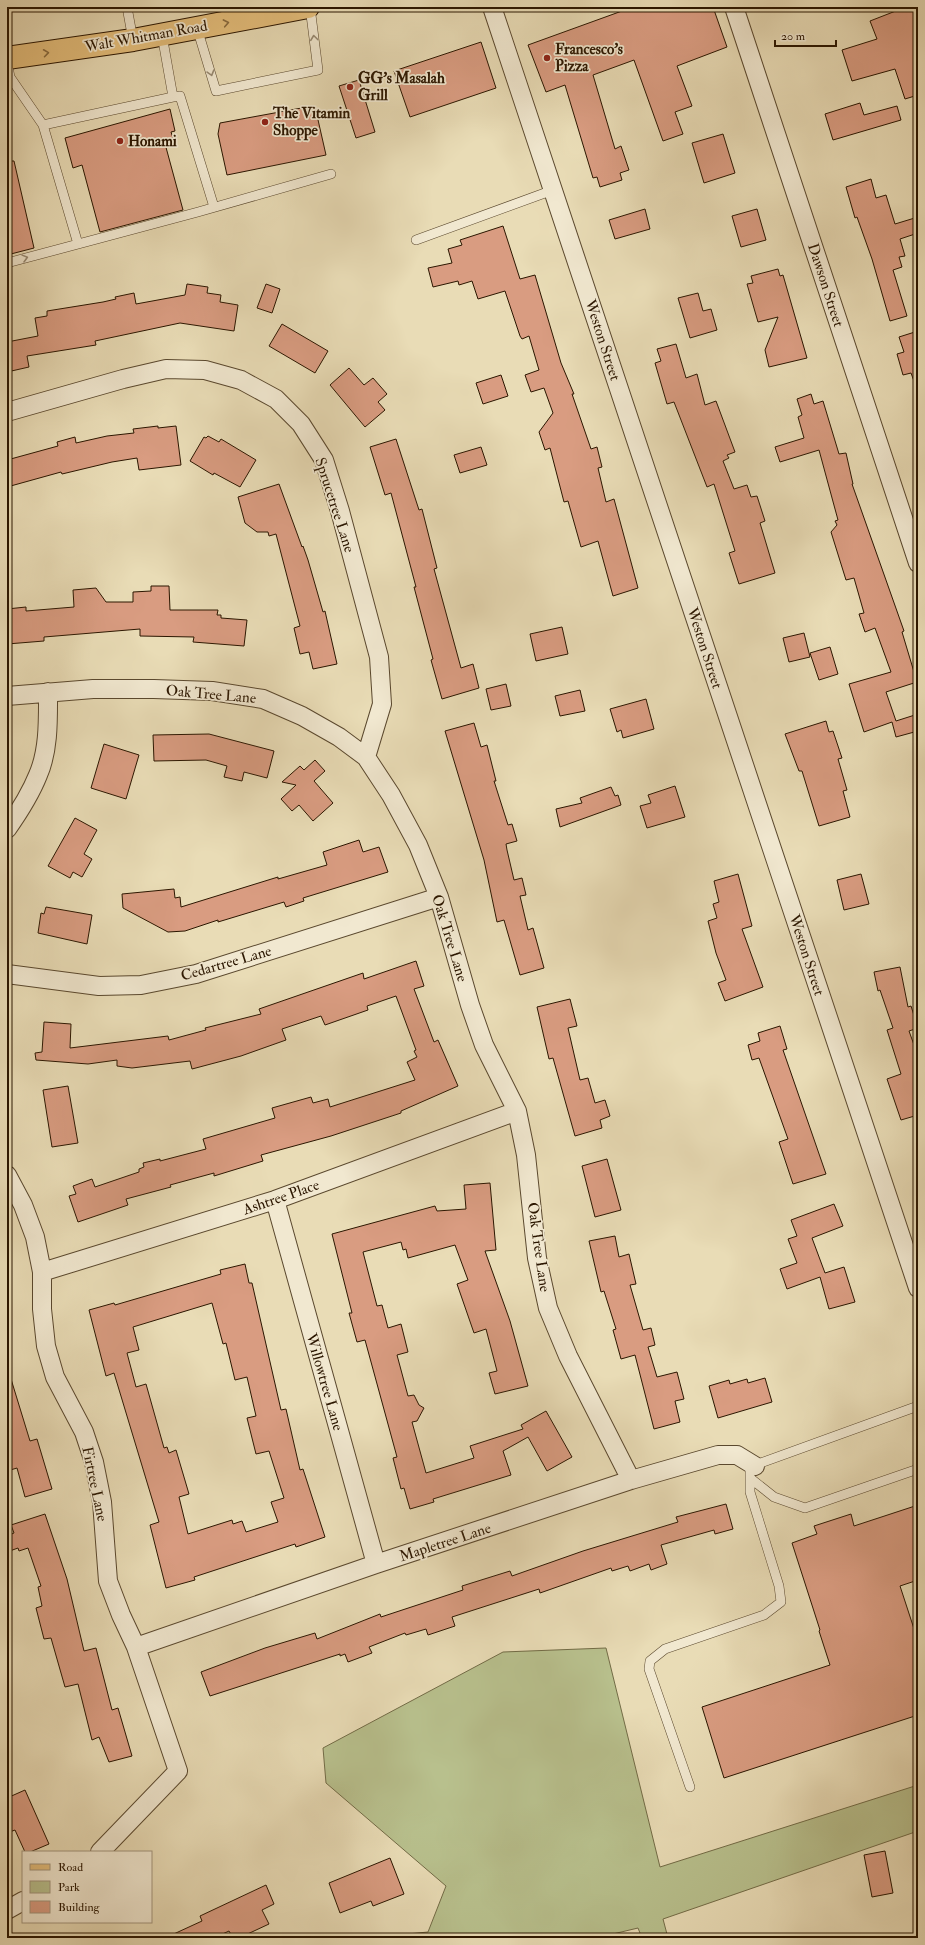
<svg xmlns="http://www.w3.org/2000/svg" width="925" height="1945" font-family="'IM FELL Double Pica',serif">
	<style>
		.green { fill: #b8c08d; stroke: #726b46 }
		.building { fill: #d99c81; stroke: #2b1600; fill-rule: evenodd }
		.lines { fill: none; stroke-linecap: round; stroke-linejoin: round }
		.service-casing { stroke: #5a482e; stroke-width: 10 }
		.minor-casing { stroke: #5a482e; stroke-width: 20 }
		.primary-casing { stroke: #2b1600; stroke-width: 24 }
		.service { stroke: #f1e8d0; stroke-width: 9 }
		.minor { stroke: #f1e8d0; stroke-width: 18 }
		.primary { stroke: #e4be7b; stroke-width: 22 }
		.oneway { stroke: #886a3e }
		.oneway2 { stroke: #988a72 }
		.poi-dot { fill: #8f2418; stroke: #f1e8d0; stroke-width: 1.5 }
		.labels { text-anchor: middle; stroke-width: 3.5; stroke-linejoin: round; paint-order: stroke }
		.street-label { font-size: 15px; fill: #2b1600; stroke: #f1e8d0 }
		.poi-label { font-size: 15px; font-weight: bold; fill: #2b1600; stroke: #f1e8d0; text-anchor: start }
	</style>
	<rect width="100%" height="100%" fill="#e9dcb6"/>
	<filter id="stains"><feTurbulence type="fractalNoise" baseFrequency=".005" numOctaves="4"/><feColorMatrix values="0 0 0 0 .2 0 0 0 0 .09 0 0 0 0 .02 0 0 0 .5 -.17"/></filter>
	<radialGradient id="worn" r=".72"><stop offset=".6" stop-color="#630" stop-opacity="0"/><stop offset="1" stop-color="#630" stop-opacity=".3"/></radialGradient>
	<path class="green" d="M 606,1648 L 660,1867 L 918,1785 L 918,1831 L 663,1919 L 668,1938 L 642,1938 L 638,1928 L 596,1938 L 367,1938 L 428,1932 L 446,1886 L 326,1783 L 323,1748 L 503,1652 Z"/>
	<path class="building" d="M 633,7 L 713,7 L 727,47 L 677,66 L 692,106 L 675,112 L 683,134 L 663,141 L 634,60 L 593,75 L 615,149 L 621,146 L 629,170 L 620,173 L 622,180 L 600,187 L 597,177 L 593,178 L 565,85 L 546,92 L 528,45 Z
		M 906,7 L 918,7 L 918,95 L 905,99 L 895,69 L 852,81 L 842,50 L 877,39 L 870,21 Z
		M 481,42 L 496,88 L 410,117 L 394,71 Z
		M 359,80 L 375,132 L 356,138 L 339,86 Z
		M 860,103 L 864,115 L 897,106 L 901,120 L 833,140 L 825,114 Z
		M 307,107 L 308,112 L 316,111 L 326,155 L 227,175 L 218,134 L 220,123 Z
		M 170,109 L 175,131 L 171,132 L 173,138 L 164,140 L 183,210 L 100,232 L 82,165 L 73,168 L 65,138 Z
		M 723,134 L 735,173 L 704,183 L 692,143 Z
		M 7,161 L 14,161 L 34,248 L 7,255 Z
		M 871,179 L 876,198 L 886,195 L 895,224 L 918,217 L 918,233 L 900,239 L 905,256 L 899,257 L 902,267 L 893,270 L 907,316 L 890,321 L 872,259 L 857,217 L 855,218 L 846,187 Z
		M 645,209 L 650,229 L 615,239 L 609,220 Z
		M 757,209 L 766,240 L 741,247 L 732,216 Z
		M 503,226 L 520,279 L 535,275 L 561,363 L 574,394 L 572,394 L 591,449 L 597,447 L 602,467 L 598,468 L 606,502 L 614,499 L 638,588 L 613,596 L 598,541 L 581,547 L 568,501 L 564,502 L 550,448 L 545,450 L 539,432 L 553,413 L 544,388 L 531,392 L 525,375 L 539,370 L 529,336 L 522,339 L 520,336 L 505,291 L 478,299 L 472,281 L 459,285 L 458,281 L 433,287 L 428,268 L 452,263 L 448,249 L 462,245 L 460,240 Z
		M 778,269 L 780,276 L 783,275 L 807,358 L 769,367 L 765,350 L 778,317 L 758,322 L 747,284 L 753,283 L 751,276 Z
		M 187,284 L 208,287 L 207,293 L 221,295 L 220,302 L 238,305 L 234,331 L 180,323 L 95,341 L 96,345 L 27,356 L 29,367 L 7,372 L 7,342 L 38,336 L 35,318 L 47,316 L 47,311 L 103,302 L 116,299 L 115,297 L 134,293 L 136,304 L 185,295 Z
		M 266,284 L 280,289 L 272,313 L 257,308 Z
		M 698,293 L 703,311 L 711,309 L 717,330 L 690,338 L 678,298 Z
		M 282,324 L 328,351 L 315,373 L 269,346 Z
		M 918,331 L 918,384 L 915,384 L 911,373 L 903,375 L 897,354 L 904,352 L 899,337 Z
		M 676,344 L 686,378 L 697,374 L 705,405 L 716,401 L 735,452 L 727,455 L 729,458 L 723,461 L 734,489 L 747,485 L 751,497 L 757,496 L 765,521 L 760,523 L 775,573 L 739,584 L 729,553 L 735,551 L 714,484 L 707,487 L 674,402 L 667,404 L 655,363 L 661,361 L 657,349 Z
		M 349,368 L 364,385 L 373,378 L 387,394 L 378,402 L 385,410 L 365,427 L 330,385 Z
		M 501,375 L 508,396 L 483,404 L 476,383 Z
		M 811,394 L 814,404 L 823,401 L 839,454 L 846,453 L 853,484 L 852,484 L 904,631 L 902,632 L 917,682 L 886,692 L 896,721 L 918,714 L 918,731 L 896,737 L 892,722 L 864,732 L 849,684 L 891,672 L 875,628 L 865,632 L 859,614 L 864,613 L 854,578 L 846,580 L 831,532 L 837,525 L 835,521 L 838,520 L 819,450 L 780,462 L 775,447 L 804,438 L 798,417 L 802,415 L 797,399 Z
		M 158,426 L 158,428 L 176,426 L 181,465 L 139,470 L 137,458 L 112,462 L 62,474 L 61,472 L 7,487 L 7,460 L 58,446 L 57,442 L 75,437 L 76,443 L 107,436 L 134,433 L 133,429 Z
		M 208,436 L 219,442 L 221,439 L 256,460 L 240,487 L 214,473 L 213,475 L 190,461 L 204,437 L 206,438 Z
		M 396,439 L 419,510 L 422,509 L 437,568 L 434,569 L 461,668 L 473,664 L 479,688 L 442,699 L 431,660 L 433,659 L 414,587 L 416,587 L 391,493 L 385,495 L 370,447 Z
		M 481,447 L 487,465 L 460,473 L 454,455 Z
		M 279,484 L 302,547 L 303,546 L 308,560 L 323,612 L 325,611 L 337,664 L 313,669 L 309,652 L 300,654 L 294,628 L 300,626 L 276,534 L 269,536 L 268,532 L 257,532 L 245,523 L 238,497 Z
		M 151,586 L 169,586 L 170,610 L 218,610 L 217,615 L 221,615 L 221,618 L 247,620 L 244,646 L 193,642 L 194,637 L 140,636 L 140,629 L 44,637 L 44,641 L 7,644 L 7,609 L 26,607 L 26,611 L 74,607 L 73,590 L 96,588 L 106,602 L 133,602 L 133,592 L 151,591 Z
		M 562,627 L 568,654 L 536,661 L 530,634 Z
		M 804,633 L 810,657 L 789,662 L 783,638 Z
		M 830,647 L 838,674 L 819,680 L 810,653 Z
		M 506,684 L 511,706 L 491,710 L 486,689 Z
		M 580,690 L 585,711 L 560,716 L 555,696 Z
		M 646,699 L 654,729 L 623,738 L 621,730 L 617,732 L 610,709 Z
		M 826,721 L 829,732 L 833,731 L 842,758 L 838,759 L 847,790 L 843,791 L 850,817 L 819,826 L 802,771 L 799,771 L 785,734 Z
		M 474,723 L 481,747 L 487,745 L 496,781 L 494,781 L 508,825 L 512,824 L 517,841 L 506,844 L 507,850 L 514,880 L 522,878 L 526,895 L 520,896 L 528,930 L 533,928 L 544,968 L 520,975 L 504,920 L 497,922 L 484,860 L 445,731 Z
		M 209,734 L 274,751 L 267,778 L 244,772 L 242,781 L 224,777 L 227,766 L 206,760 L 154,761 L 153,735 Z
		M 104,744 L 139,755 L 126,799 L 91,788 Z
		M 315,760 L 325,771 L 314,781 L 333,803 L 313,821 L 299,805 L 292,811 L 281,799 L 296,785 L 282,782 L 300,766 L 304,770 Z
		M 675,786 L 685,817 L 647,828 L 640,806 L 651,803 L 648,795 Z
		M 611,787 L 615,796 L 618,795 L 621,805 L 560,827 L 556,809 L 582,803 L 580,798 Z
		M 75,818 L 97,830 L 84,854 L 92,859 L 82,877 L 73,872 L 70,878 L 48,866 Z
		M 359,840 L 363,852 L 379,847 L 388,872 L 303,898 L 304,901 L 286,907 L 284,902 L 218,922 L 218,920 L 185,931 L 168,932 L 123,908 L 122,894 L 174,889 L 175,898 L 180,897 L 181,907 L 278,877 L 278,879 L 327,865 L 323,852 Z
		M 738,874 L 752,926 L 742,929 L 763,987 L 725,1001 L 718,983 L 726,980 L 716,953 L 708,921 L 717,918 L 713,904 L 719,902 L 714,881 Z
		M 861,874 L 869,904 L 844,910 L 837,880 Z
		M 46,907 L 92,915 L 87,944 L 38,933 L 41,913 L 44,914 Z
		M 416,961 L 424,986 L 414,989 L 434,1042 L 438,1040 L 458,1086 L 401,1111 L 401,1113 L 331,1136 L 261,1155 L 263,1161 L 214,1176 L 214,1173 L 170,1185 L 171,1187 L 126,1199 L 128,1205 L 78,1222 L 69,1196 L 76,1194 L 73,1186 L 92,1179 L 95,1187 L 139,1172 L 139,1169 L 144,1167 L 143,1163 L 160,1159 L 160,1161 L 206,1149 L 203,1139 L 275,1118 L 272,1108 L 311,1097 L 313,1103 L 328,1099 L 330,1107 L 415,1080 L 407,1062 L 417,1057 L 414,1051 L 416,1050 L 396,996 L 367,1006 L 368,1010 L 325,1025 L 321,1016 L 282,1029 L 286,1040 L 241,1056 L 192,1069 L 190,1061 L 132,1068 L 117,1066 L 117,1060 L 88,1064 L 36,1060 L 35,1053 L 42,1052 L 44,1022 L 71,1024 L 70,1048 L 168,1036 L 169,1040 L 206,1030 L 205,1028 L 261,1014 L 259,1009 L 363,973 L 364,979 Z
		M 900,967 L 908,1007 L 911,1006 L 918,1028 L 909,1031 L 918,1056 L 918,1115 L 901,1120 L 887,1079 L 901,1074 L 887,1030 L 893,1028 L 880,990 L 878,991 L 874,972 Z
		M 570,999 L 577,1026 L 568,1028 L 580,1080 L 588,1078 L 595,1103 L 605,1100 L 610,1116 L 600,1120 L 602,1128 L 575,1136 L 553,1058 L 549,1059 L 537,1007 Z
		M 780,1026 L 787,1049 L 783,1050 L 826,1174 L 793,1184 L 779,1142 L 788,1139 L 759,1058 L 752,1060 L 748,1045 L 760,1041 L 758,1033 Z
		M 68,1086 L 78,1143 L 52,1147 L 43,1090 Z
		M 607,1159 L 621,1210 L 595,1217 L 582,1166 Z
		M 490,1183 L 496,1250 L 485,1251 L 510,1321 L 528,1386 L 495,1394 L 489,1373 L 497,1371 L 486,1329 L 474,1333 L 457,1284 L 468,1280 L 455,1245 L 408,1258 L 406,1249 L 403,1250 L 401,1242 L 363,1252 L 377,1306 L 382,1305 L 388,1328 L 401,1324 L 408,1352 L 397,1355 L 408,1396 L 414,1395 L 419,1405 L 424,1408 L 417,1421 L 412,1422 L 426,1473 L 474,1458 L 470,1446 L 523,1429 L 521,1425 L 546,1411 L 572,1457 L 547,1471 L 528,1437 L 503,1451 L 511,1475 L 433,1499 L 434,1502 L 410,1509 L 404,1488 L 401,1489 L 393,1458 L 397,1457 L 365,1340 L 357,1342 L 349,1313 L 352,1313 L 332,1234 L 435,1206 L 437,1211 L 466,1209 L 464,1185 Z
		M 834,1204 L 843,1226 L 812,1238 L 825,1273 L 844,1267 L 855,1302 L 829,1309 L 820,1277 L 787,1289 L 780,1269 L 797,1263 L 788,1239 L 797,1236 L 791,1220 Z
		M 615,1236 L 619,1257 L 629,1254 L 636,1284 L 630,1285 L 643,1330 L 651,1328 L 655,1345 L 648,1347 L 657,1377 L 677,1372 L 684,1399 L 675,1401 L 680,1422 L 654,1429 L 635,1355 L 621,1359 L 613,1330 L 616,1329 L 604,1291 L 601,1292 L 589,1241 Z
		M 245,1264 L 249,1283 L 252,1283 L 281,1410 L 286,1409 L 300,1470 L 303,1469 L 325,1537 L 296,1547 L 295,1544 L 194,1577 L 195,1580 L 166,1588 L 150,1525 L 159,1522 L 114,1373 L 106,1376 L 89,1310 L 114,1303 L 115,1305 L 221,1274 L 220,1270 ZM 212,1303 L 223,1344 L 226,1343 L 235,1380 L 247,1377 L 256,1416 L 247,1418 L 256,1454 L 269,1451 L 284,1498 L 271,1502 L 278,1522 L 246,1532 L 242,1521 L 233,1524 L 232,1520 L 188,1534 L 179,1497 L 189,1494 L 176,1450 L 169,1453 L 167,1447 L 164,1448 L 146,1384 L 136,1387 L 127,1353 L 139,1350 L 133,1327 Z
		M 765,1378 L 772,1402 L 718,1418 L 709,1386 L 729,1380 L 730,1384 L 747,1379 L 748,1383 Z
		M 7,1379 L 11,1379 L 30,1441 L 37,1439 L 52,1489 L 25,1497 L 17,1468 L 7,1471 Z
		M 726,1504 L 733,1529 L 715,1534 L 714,1530 L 661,1545 L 667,1564 L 651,1570 L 649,1564 L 630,1571 L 628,1566 L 612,1571 L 611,1568 L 540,1593 L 539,1589 L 452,1617 L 455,1626 L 428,1635 L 426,1629 L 406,1635 L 405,1633 L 369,1647 L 372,1653 L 348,1662 L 345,1654 L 340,1656 L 340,1654 L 210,1696 L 201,1672 L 265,1648 L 315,1633 L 317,1639 L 380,1614 L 381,1617 L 463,1590 L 462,1586 L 510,1571 L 512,1576 L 583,1551 L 678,1522 L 676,1517 Z
		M 918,1505 L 918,1580 L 900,1586 L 918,1641 L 918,1715 L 724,1778 L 702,1707 L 830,1665 L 819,1631 L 820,1630 L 792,1543 L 817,1534 L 814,1526 L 851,1514 L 854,1526 Z
		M 45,1514 L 67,1579 L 84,1651 L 96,1648 L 112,1710 L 118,1708 L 132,1756 L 109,1762 L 99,1737 L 92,1740 L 78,1684 L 65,1687 L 51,1638 L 44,1639 L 36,1608 L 42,1606 L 38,1587 L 41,1586 L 28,1548 L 19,1551 L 18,1548 L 7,1552 L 7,1536 L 14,1533 L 11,1525 Z
		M 25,1790 L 49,1844 L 30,1852 L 25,1852 L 15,1830 L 7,1833 L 7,1798 Z
		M 885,1851 L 893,1893 L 872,1897 L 864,1855 Z
		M 390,1858 L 404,1894 L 373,1906 L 371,1901 L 340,1913 L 329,1883 Z
		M 266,1885 L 274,1904 L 262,1910 L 269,1924 L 239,1938 L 233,1938 L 229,1931 L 214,1938 L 165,1938 L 202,1921 L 200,1916 Z"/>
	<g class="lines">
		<defs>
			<path id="service" d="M 127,7 L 133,40
				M 197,28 L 216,91 L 318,70 L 310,7
				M 7,62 L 10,77 L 43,125 L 173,97 L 162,35
				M 173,97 L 180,96 L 214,207
				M 43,125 L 78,244
				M 416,240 L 553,190
				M 7,263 L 198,212 L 331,174
				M 750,1478 L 774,1497 L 805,1508 L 918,1469
				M 690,1787 L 649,1669 L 650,1661 L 665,1649 L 764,1615 L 781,1602 L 779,1586 L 750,1492 L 750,1471 L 758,1464 L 918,1406"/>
			<path id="minor" d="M 492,7 L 918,1288
				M 734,7 L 918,563
				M 7,412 L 123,379 L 166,369 L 205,370 L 241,380 L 276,399 L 301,424 L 324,460 L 340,511 L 379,657 L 382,704 L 366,757
				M 7,696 L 93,689 L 154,689 L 212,691 L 263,699 L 302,716 L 339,737 L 366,757 L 391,795 L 418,845 L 439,897 L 470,1005 L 484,1045 L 517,1111 L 526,1155 L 537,1258 L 548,1308 L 568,1356 L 631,1480
				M 7,829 C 19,812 30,795 38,775 C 49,750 48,719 48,692
				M 7,974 L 99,986 L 141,985 L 196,974 L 439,897
				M 7,1175 L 23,1205 L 35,1237 L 42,1272 L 42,1309 L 46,1346 L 55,1377 L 84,1432 L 94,1462 L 102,1502 L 108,1581 L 121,1615 L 136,1647 L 178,1771 L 100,1852
				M 275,1200 L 376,1564
				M 42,1272 L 275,1200 L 517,1111
				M 136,1647 L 376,1564 L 631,1480 L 718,1455 L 737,1455 L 755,1466
				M 7,1910 L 23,1901"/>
			<path id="primary" d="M 7,58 L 133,40 L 308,7"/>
		</defs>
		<use href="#service" class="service-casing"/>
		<use href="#minor" class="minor-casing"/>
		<use href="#primary" class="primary-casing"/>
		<use href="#service" class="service"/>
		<use href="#minor" class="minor"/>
		<use href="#primary" class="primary"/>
	</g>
	<defs><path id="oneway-chevron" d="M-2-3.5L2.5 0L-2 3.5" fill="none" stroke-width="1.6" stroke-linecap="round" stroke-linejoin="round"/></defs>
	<g class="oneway">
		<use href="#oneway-chevron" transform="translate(226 23) rotate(-11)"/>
		<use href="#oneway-chevron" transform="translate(46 53) rotate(-8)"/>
	</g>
	<g class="oneway2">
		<use href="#oneway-chevron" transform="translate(314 38) rotate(-97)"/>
		<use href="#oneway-chevron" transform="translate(211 73) rotate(74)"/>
		<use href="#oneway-chevron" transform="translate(25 258) rotate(-15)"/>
	</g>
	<g class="poi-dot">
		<circle cx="547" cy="58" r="4"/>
		<circle cx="350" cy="87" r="4"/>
		<circle cx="265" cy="122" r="4"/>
		<circle cx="120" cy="141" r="4"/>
	</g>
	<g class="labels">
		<g class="street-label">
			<text transform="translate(146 36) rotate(-10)" y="5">Walt Whitman Road</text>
			<text transform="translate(826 285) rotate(72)" y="5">Dawson Street</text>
			<text transform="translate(603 340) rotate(72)" y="5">Weston Street</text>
			<text transform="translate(335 505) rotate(72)" y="5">Sprucetree Lane</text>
			<text transform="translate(705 648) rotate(72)" y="5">Weston Street</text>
			<text transform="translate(211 694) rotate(5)" y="5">Oak Tree Lane</text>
			<text transform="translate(450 938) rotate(73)" y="5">Oak Tree Lane</text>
			<text transform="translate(807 955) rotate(72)" y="5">Weston Street</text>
			<text transform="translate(226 963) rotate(-16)" y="5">Cedartree Lane</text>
			<text transform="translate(281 1197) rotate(-19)" y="5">Ashtree Place</text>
			<text transform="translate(539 1247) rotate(82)" y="5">Oak Tree Lane</text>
			<text transform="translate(325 1382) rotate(74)" y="5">Willowtree Lane</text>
			<text transform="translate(95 1484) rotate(78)" y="5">Firtree Lane</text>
			<text transform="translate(445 1542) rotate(-18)" y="5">Mapletree Lane</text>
		</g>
		<g class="poi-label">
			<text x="555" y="54">Francesco's<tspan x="555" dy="17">Pizza</tspan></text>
			<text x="358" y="83">GG's Masalah<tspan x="358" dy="17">Grill</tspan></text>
			<text x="273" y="118">The Vitamin<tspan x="273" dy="17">Shoppe</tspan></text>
			<text x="128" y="146">Honami</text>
		</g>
	</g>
	<rect width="925" height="1945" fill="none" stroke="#e9dcb6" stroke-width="24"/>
	<rect x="8" y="8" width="909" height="1929" fill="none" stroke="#2b1600" stroke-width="2"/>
	<rect x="12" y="12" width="901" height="1921" fill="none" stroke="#2b1600"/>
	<rect x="22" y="1851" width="130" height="72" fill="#f1e8d0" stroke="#a2947d"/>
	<rect x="30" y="1864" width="20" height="6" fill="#e4be7b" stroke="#a2947d"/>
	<text x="58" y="1871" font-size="12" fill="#2b1600">Road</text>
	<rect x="30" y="1881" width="20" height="12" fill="#b8c08d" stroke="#a2947d"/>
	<text x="58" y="1891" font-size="12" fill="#2b1600">Park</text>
	<rect x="30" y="1901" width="20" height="12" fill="#d99c81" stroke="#a2947d"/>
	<text x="58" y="1911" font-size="12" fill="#2b1600">Building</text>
	<path d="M775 40v6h61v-6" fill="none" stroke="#2b1600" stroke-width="2"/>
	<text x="781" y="40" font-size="12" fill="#2b1600" stroke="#f1e8d0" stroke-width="3" paint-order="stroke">20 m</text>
	<rect width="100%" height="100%" filter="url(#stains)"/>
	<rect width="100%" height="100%" fill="url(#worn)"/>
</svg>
